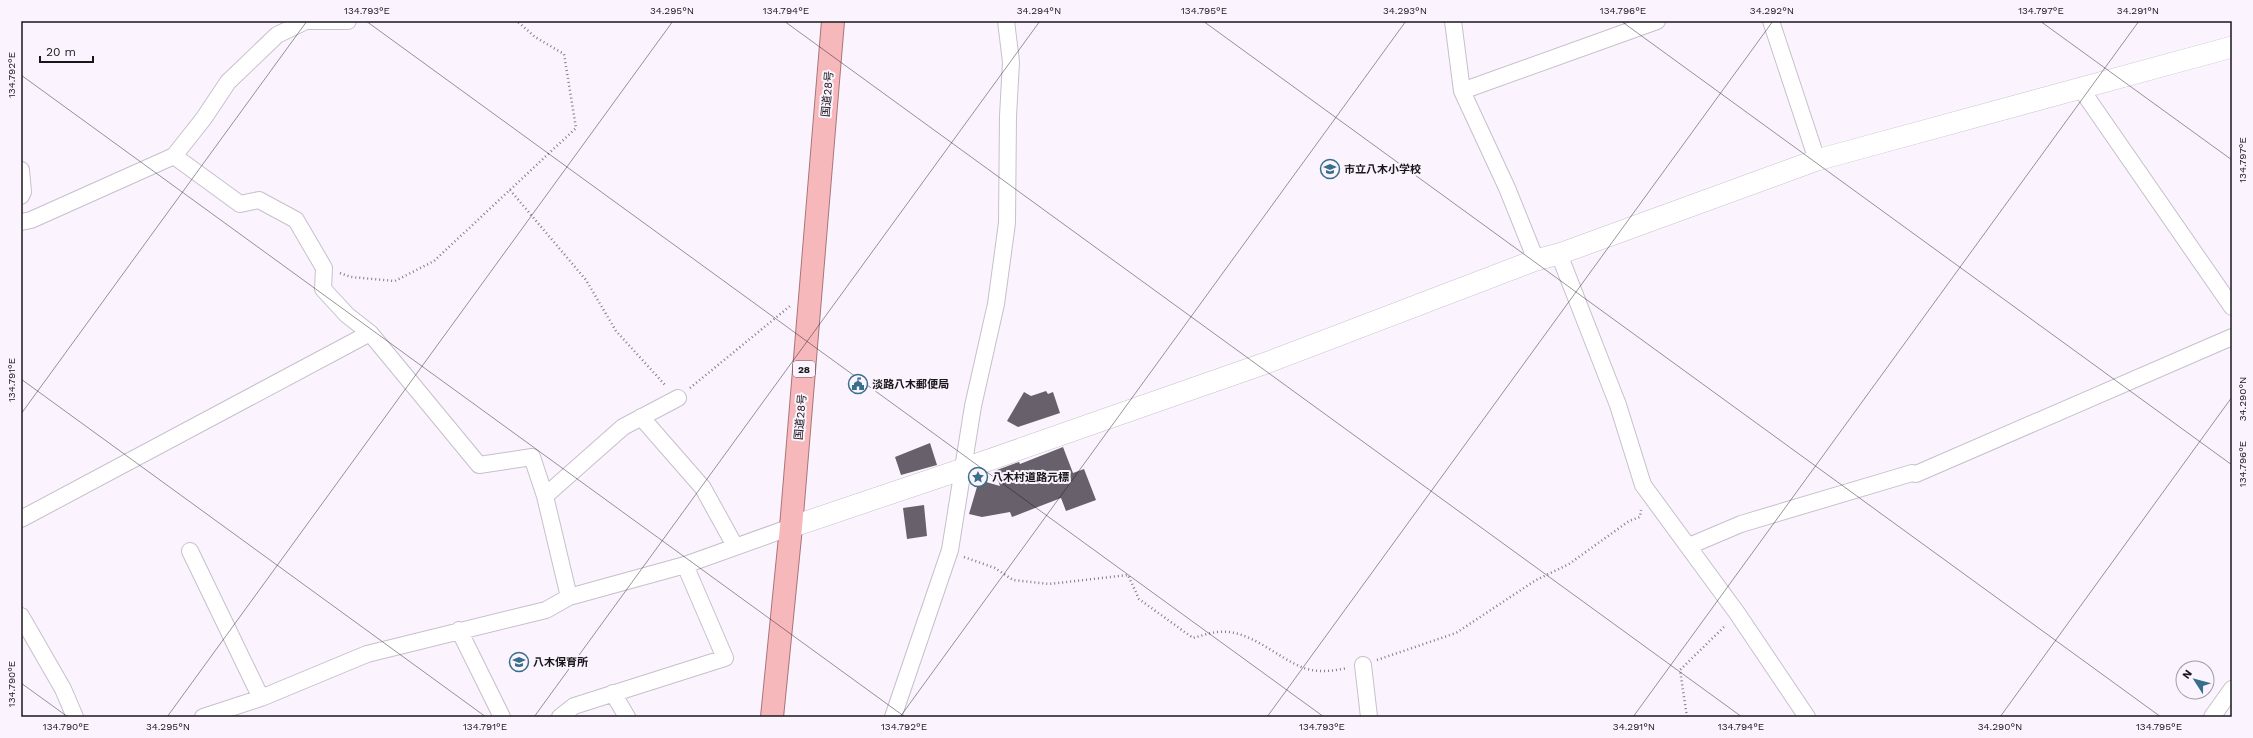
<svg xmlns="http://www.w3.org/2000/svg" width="2253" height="738" font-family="'Work Sans','Noto Sans JP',sans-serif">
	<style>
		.building { fill: #68606b }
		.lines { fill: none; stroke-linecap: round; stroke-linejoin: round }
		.minor-casing { stroke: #c7bfcb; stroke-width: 18 }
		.tertiary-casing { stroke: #c7bfcb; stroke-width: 22 }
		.trunk-casing { stroke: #a87579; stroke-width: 24 }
		.path { stroke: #837e85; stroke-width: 2.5; stroke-dasharray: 1 3; stroke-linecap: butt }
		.minor { stroke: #fff; stroke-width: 16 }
		.tertiary { stroke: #fff; stroke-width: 21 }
		.trunk { stroke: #f7b8bc; stroke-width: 22 }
		.ticks { fill: none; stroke: #1a171b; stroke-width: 1; stroke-opacity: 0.45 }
		.labels { text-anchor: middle; stroke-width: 4; stroke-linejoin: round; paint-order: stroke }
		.shield { fill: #fbf4fe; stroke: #5e595f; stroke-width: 1 }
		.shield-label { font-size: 10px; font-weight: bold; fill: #1a171b }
		.street-label { font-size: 11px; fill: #1a171b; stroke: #fbf4fe }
		.poi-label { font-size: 11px; font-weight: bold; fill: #1a171b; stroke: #fbf4fe; text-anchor: start }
		.neatline { fill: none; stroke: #1a171b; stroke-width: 1.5 }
		.ticks-label { font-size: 10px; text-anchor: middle; fill: #1a171b }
	</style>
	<rect width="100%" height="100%" fill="#fbf4fe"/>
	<path class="building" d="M 1046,391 L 1048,394 L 1053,392 L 1060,413 L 1018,427 L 1007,421 L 1024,392 L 1031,396 Z
		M 930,443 L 937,465 L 901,475 L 895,457 Z
		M 1063,447 L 1073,473 L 1084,469 L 1096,500 L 1066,511 L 1061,498 L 1012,517 L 1010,512 L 982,517 L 969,514 L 979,480 L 1000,486 L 995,471 L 997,470 L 1019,462 L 1020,464 Z
		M 924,505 L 927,536 L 907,539 L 903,508 Z"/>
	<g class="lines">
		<defs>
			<path id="minor" d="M 1453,21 L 1462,91 L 1507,188 L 1536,260
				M 1771,21 L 1817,160
				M 2081,89 L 2232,307
				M 1462,91 L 1657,21
				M 174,156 L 240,204 L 259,200 L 296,220 L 324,268 L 323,289 L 347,315 L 370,333 L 479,465 L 532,457 L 545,496 L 569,597
				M 21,170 L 23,192 L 21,196
				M 21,222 L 31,220 L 174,156 L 204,118 L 228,82 L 277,35 L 306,21 L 348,21
				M 1559,254 L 1618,405 L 1643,485 L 1737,613 L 1807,717
				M 641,417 L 703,488 L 735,546
				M 545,496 L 623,427 L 678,398
				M 21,519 L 370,333
				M 1689,546 L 1741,524 L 1912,473 L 1916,474 L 2232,337
				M 190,551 L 261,698
				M 21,616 L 63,689 L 75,717
				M 459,630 L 502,717
				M 1363,665 L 1369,717
				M 613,693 L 627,717
				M 203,717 L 261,698 L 367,654 L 546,610 L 569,597 L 685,565 L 791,527
				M 560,717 L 574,706 L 725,658 L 685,565
				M 893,717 L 950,550 L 973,406 L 996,304 L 1007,223 L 1008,116 L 1011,62 L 1006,21
				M 2212,717 L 2232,689"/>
			<path id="tertiary" d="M 791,527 L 963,469 L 1266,363 L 1536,260 L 1559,254 L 1817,160 L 2232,47"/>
			<path id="trunk" d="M 772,717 L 791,527 L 833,21"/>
		</defs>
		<use href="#minor" class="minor-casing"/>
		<use href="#tertiary" class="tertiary-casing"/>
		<use href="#trunk" class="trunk-casing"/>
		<path class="path" d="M 510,190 L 586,280 L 616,331 L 666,386
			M 340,273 L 351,277 L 395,281 L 434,261 L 576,128 L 564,54 L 535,37 L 517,21
			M 690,388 L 790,306
			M 964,557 L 995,568 L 1013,580 L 1049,584 L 1128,575 L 1139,599 L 1193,638 C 1201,636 1209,633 1217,632 C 1249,628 1277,658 1304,668 C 1318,673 1333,671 1347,668
			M 1377,660 L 1456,633 L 1536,580 L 1569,564 L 1629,521 L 1640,517 L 1641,510
			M 1687,717 L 1680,670 L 1726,625"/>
		<use href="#minor" class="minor"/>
		<use href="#tertiary" class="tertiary"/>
		<use href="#trunk" class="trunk"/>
	</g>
	<path class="ticks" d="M 366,21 L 1324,717M 784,21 L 1742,717M 1203,21 L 2161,717M 1621,21 L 2232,465M 2040,21 L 2232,160M 21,75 L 905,717M 21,379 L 486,717M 21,414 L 307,21M 21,683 L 68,717M 167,717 L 673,21M 534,717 L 1040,21M 900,717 L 1406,21M 1267,717 L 1773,21M 1633,717 L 2139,21M 2000,717 L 2232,397"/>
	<defs>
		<symbol id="school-ring" viewBox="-11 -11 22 22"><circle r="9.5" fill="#fbf4fe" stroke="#386f8a" stroke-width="1.5"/><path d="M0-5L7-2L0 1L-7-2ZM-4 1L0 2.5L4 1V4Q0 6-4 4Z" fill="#386f8a"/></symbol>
		<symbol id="civic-ring" viewBox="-11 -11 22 22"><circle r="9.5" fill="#fbf4fe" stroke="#386f8a" stroke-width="1.5"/><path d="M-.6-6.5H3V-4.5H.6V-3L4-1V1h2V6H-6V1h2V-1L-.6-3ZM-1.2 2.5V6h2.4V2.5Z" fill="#386f8a"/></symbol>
		<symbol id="sight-ring" viewBox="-11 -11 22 22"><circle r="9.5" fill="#fbf4fe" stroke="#386f8a" stroke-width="1.5"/><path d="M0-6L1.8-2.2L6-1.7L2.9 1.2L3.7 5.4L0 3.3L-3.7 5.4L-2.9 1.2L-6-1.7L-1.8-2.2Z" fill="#386f8a"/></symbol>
	</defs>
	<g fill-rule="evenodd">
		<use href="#school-ring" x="1319" y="158" width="22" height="22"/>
		<use href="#civic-ring" x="847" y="373" width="22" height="22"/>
		<use href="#sight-ring" x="967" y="466" width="22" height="22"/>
		<use href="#school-ring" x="508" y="651" width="22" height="22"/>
	</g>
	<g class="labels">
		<rect class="shield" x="793" y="361" width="22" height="16" rx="3"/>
		<g class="shield-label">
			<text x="804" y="373">28</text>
		</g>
		<g class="street-label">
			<text transform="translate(827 94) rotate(-85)" y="4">国道28号</text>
			<text transform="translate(800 417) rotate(-85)" y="4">国道28号</text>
		</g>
		<g class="poi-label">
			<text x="1344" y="173">市立八木小学校</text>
			<text x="872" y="388">淡路八木郵便局</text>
			<text x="992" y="481">八木村道路元標</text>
			<text x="533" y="666">八木保育所</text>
		</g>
	</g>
	<rect width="2253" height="738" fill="none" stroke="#fbf4fe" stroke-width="44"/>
	<g transform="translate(2195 680) rotate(306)"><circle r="19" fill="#fbf4fe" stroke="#a19ca3"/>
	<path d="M0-3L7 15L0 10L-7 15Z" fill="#386f8a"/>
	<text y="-6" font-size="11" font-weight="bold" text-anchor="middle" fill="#1a171b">N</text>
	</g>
	<path d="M40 56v6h53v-6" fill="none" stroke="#1a171b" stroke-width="2"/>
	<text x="46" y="56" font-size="12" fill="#1a171b" stroke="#fbf4fe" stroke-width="3" paint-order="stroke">20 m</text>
	<rect x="22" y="22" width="2209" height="694" class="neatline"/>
	<g class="ticks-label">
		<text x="367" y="14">134.793°E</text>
		<text x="672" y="14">34.295°N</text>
		<text x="786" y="14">134.794°E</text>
		<text x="1039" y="14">34.294°N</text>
		<text x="1204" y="14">134.795°E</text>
		<text x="1405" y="14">34.293°N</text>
		<text x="1623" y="14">134.796°E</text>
		<text x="1772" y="14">34.292°N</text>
		<text x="2041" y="14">134.797°E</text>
		<text x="2138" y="14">34.291°N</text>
		<text transform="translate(11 75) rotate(-90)" y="4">134.792°E</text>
		<text transform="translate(2242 160) rotate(-90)" y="4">134.797°E</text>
		<text transform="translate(11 380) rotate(-90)" y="4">134.791°E</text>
		<text transform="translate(2242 399) rotate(-90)" y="4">34.290°N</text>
		<text transform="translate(2242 464) rotate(-90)" y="4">134.796°E</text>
		<text transform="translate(11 684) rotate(-90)" y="4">134.790°E</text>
		<text x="66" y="730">134.790°E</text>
		<text x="168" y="730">34.295°N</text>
		<text x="485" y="730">134.791°E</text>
		<text x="904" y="730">134.792°E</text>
		<text x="1322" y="730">134.793°E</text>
		<text x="1634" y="730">34.291°N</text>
		<text x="1741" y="730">134.794°E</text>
		<text x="2000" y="730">34.290°N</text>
		<text x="2159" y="730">134.795°E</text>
	</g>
</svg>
